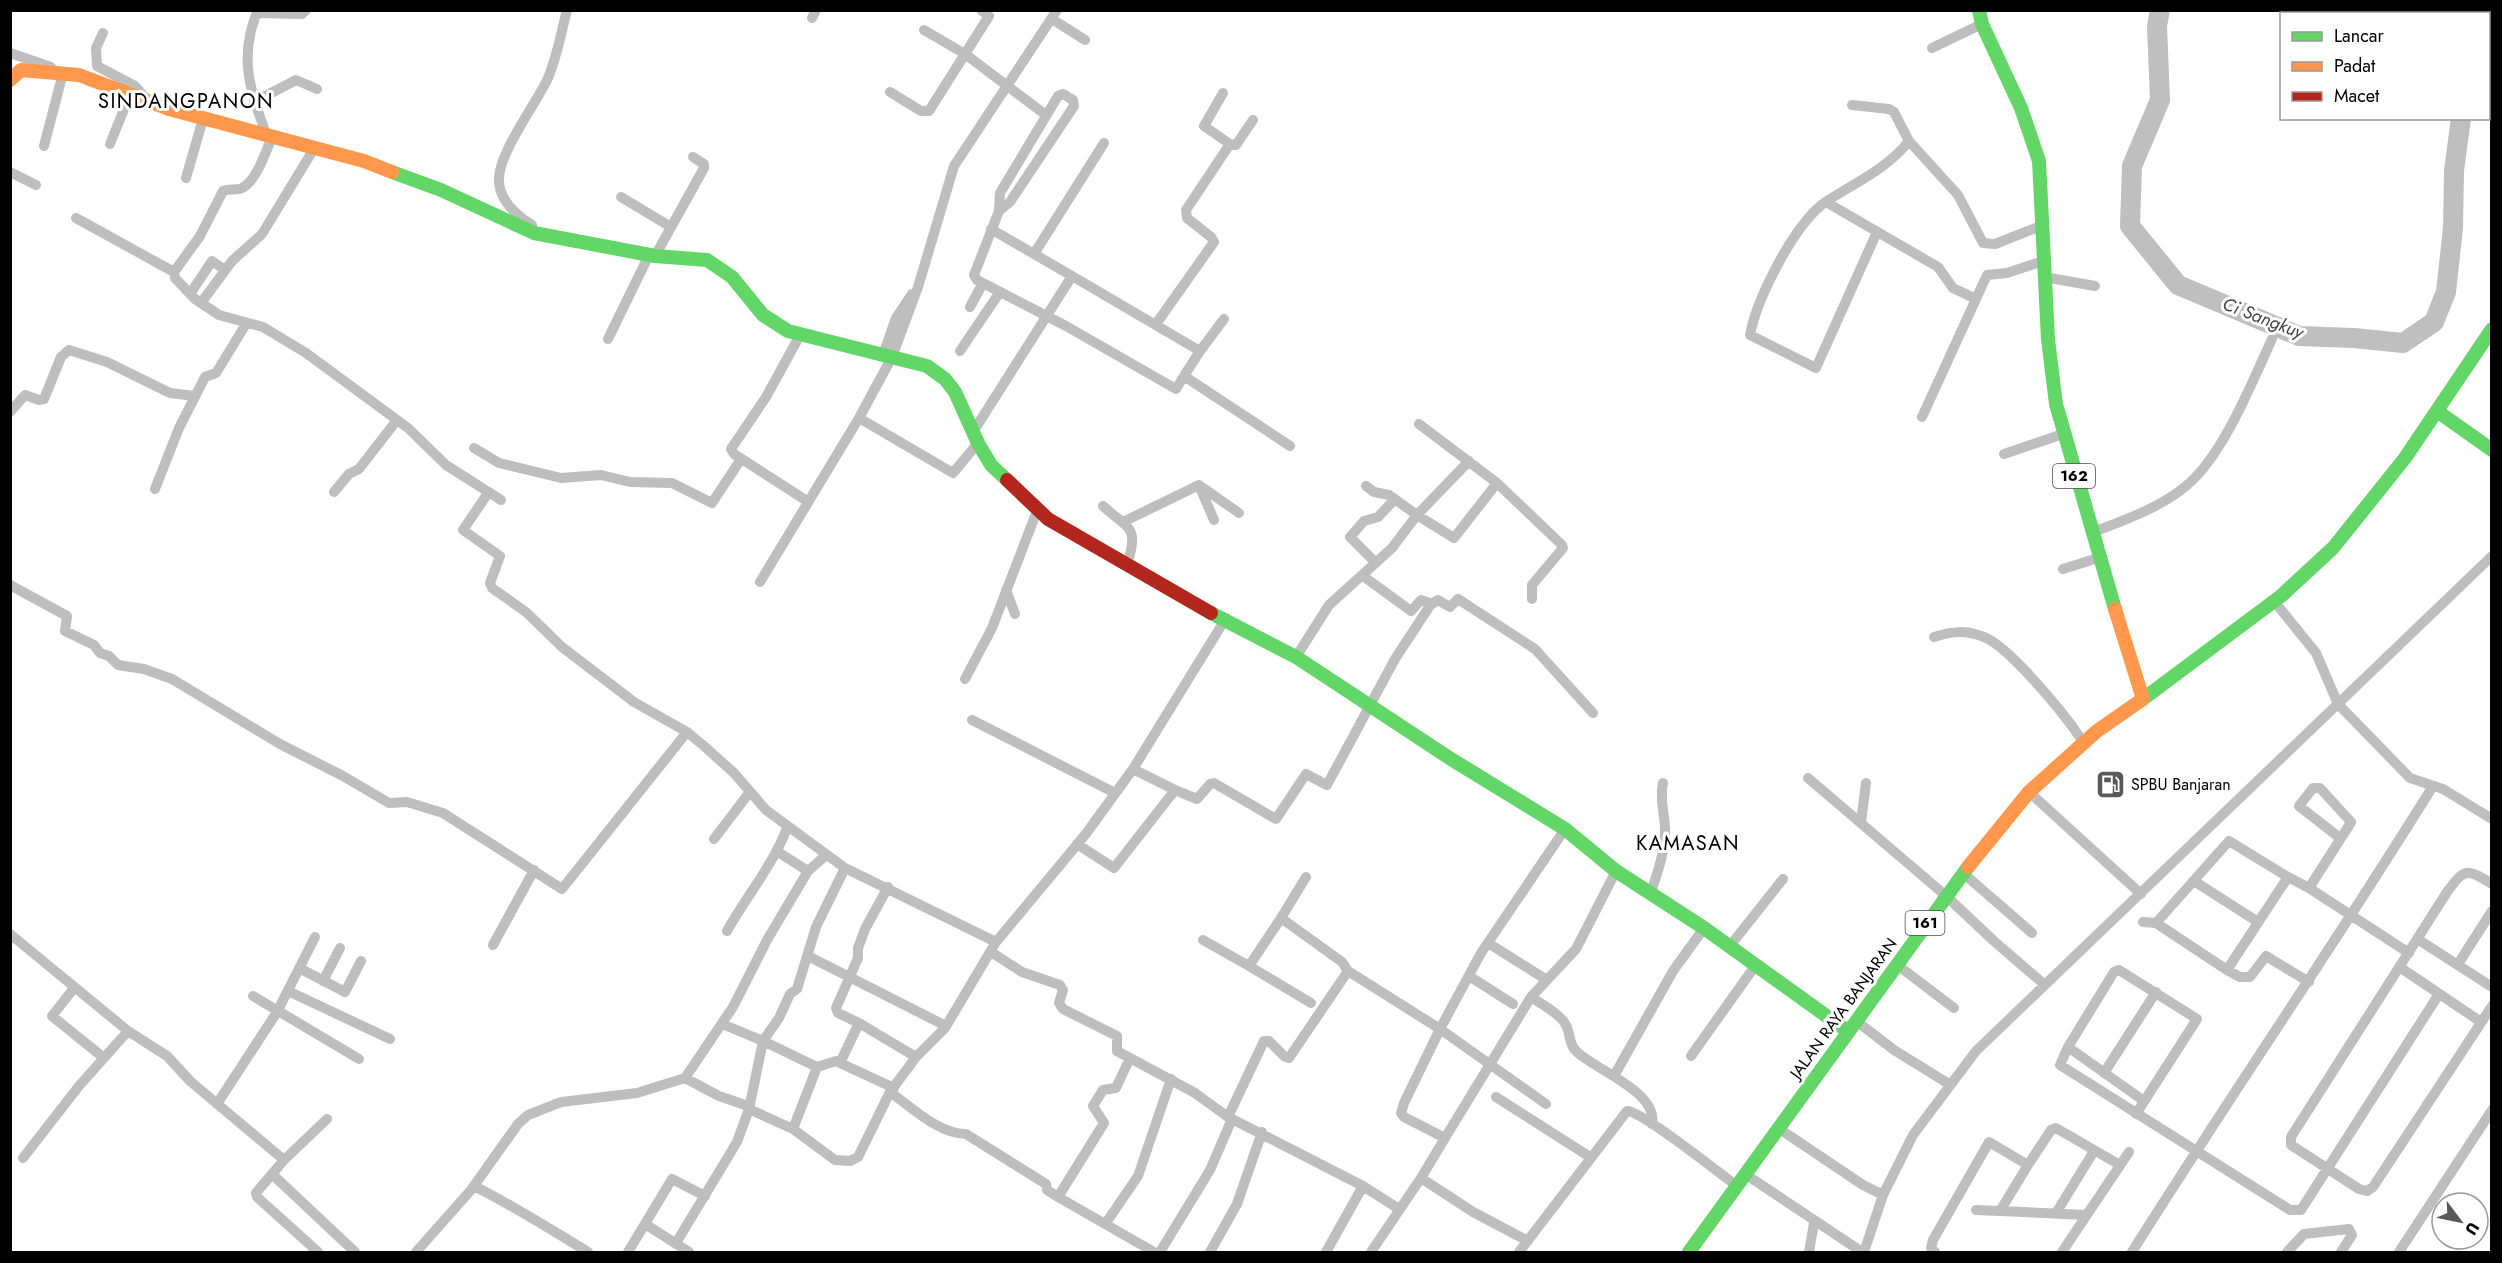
<svg xmlns="http://www.w3.org/2000/svg" width="2502" height="1263" font-family="Jost,sans-serif">
	<style>
		.lines { fill: none; stroke-linecap: round; stroke-linejoin: round }
		.river { stroke: #bfbfbf; stroke-width: 20 }
		.street { stroke: #bebebe; stroke-width: 10 }
		.fast { stroke: #63d668; stroke-width: 14 }
		.slow { stroke: #ff974d; stroke-width: 14 }
		.jam { stroke: #b3261e; stroke-width: 14 }
		.labels { text-anchor: middle; stroke-width: 6; stroke-linejoin: round; paint-order: stroke }
		.shield { fill: #fff; stroke: #4c4c4c; stroke-width: 1.5 }
		.shield-label { font-size: 15px; font-weight: bold; fill: #000 }
		.poi-label { font-size: 16px; fill: #000; stroke: #fff; text-anchor: start }
		.street-label { font-size: 16px; fill: #000; stroke: #fff }
		.water-label { font-size: 18px; font-style: italic; fill: #444; stroke: #fff }
		.quarter-label { font-size: 20px; letter-spacing: 1.5px; fill: #000; stroke: #fff }
	</style>
	<rect width="100%" height="100%" fill="#fff"/>
	<g class="lines">
		<path class="river" d="M 2160,10 L 2157,26 L 2160,100 L 2132,166 L 2130,226 L 2178,285 L 2299,336 L 2354,338 L 2403,343 L 2434,322 L 2446,292 L 2453,228 L 2454,171 L 2461,118
			M 2488,88 L 2492,88"/>
		<path class="street" d="M 258,10 C 238,56 250,92 267,136
			M 257,13 L 302,14 L 306,10
			M 812,18 L 816,10
			M 1052,19 L 1085,40
			M 924,30 L 965,54 L 1046,115
			M 103,33 L 96,48 L 97,66 L 135,86 L 145,97
			M 1932,48 L 1982,24
			M 10,53 L 51,67
			M 890,92 L 921,111 L 929,111 L 989,16 L 981,10
			M 1223,93 L 1204,126 L 1230,144
			M 254,102 L 296,80 L 317,89
			M 1852,105 L 1889,109 L 1894,112 L 1909,141 L 1958,195 L 1983,243 L 1995,244 L 2041,226
			M 272,137 C 266,151 256,182 242,188 C 237,191 229,188 223,191 L 200,236 L 174,272 L 175,278 L 195,299 L 219,315 L 263,327 L 306,353 L 408,428 L 446,465 L 501,500
			M 110,144 L 131,92
			M 44,146 L 63,73
			M 10,172 L 36,185
			M 186,178 L 203,119
			M 621,197 L 671,227
			M 1826,202 L 1938,267 L 1953,288 L 1976,299
			M 999,211 L 1000,193 L 1058,96 L 1063,94 L 1073,100 L 1074,106 L 1010,202 L 999,211 L 974,275 L 977,280 L 1066,326 L 1176,389 L 1184,376
			M 76,218 L 174,272
			M 532,225 C 516,215 498,200 499,178 C 500,151 536,104 548,78 C 557,57 561,33 567,10
			M 991,229 L 1072,276
			M 1877,232 L 1816,368 L 1750,335 C 1757,298 1795,222 1827,201 C 1856,182 1887,169 1909,141
			M 1034,254 L 1104,143
			M 655,256 L 704,168 L 704,164 L 693,157
			M 2044,277 L 2095,286
			M 190,294 L 212,261 L 225,270
			M 201,303 L 232,261 L 262,234 L 315,147
			M 970,307 L 983,283
			M 1156,324 L 1214,242 L 1211,237 L 1187,218 L 1186,210 L 1230,144 L 1236,145 L 1253,120
			M 800,335 L 766,397 L 731,449 L 734,454 L 807,501
			M 608,339 L 649,255
			M 960,351 L 1000,292
			M 1200,351 L 1184,376 L 1290,446
			M 883,355 L 896,318 L 912,294
			M 10,412 L 25,395 L 39,400 L 44,399 L 61,357 L 69,350 L 107,362 L 170,393 L 195,396
			M 1922,417 L 1987,275 L 2007,273 L 2043,261
			M 859,418 L 953,473 L 978,443
			M 1419,424 L 1497,483 L 1562,545 L 1563,548 L 1532,585 L 1532,599
			M 973,432 L 1072,276 L 1200,351 L 1224,319
			M 474,448 L 499,463 L 561,478 L 601,475 L 630,482 L 672,483 L 712,503 L 741,459
			M 2004,454 L 2063,434
			M 1199,485 L 1214,520
			M 1366,486 L 1374,492 L 1389,495 L 1417,515 L 1469,461
			M 155,489 L 179,428 L 205,377 L 216,373 L 246,324
			M 334,492 L 349,474 L 359,469 L 397,420
			M 488,493 L 463,530 L 500,556 L 490,583 L 492,588 L 526,612 L 562,647 L 634,702 L 687,732 L 704,746 L 734,773 L 766,810 L 845,868
			M 1103,506 C 1128,529 1140,526 1127,564
			M 1123,522 L 1199,485 L 1239,513
			M 2091,533 C 2122,521 2160,508 2186,486 C 2223,456 2252,382 2272,339
			M 1376,563 L 1350,537 L 1364,521 L 1378,517 L 1395,499
			M 2063,569 L 2098,558
			M 1363,576 L 1411,611 L 1421,600 L 1432,604 L 1438,600 L 1450,607 L 1458,599 L 1535,649 L 1593,713
			M 760,582 L 859,418 L 892,357 L 918,287 L 954,166 L 1057,10
			M 10,585 L 67,616 L 65,631 L 94,645 L 100,653 L 109,656 L 118,665 L 144,669 L 172,679 L 280,744 L 343,776 L 389,803 L 407,802 L 443,813 L 562,889 L 687,732
			M 1006,590 L 1015,614
			M 2274,601 L 2316,653 L 2338,704 L 2410,778 L 2443,789 L 2492,819
			M 1934,637 C 1952,631 1966,630 1984,637 C 2010,647 2067,717 2083,742
			M 1296,657 L 1329,605 L 1392,548 L 1417,515 L 1454,538 L 1497,483
			M 965,679 L 992,628 L 1037,511
			M 972,720 L 1115,793
			M 1133,769 L 1175,790
			M 1808,778 L 1945,895 L 1995,942 L 2045,985
			M 2029,792 L 2141,894
			M 1861,822 L 1866,783
			M 2340,838 L 2299,806 L 2313,788 L 2320,788 L 2351,822 L 2350,824 L 2309,888 L 2409,953
			M 714,839 L 749,793
			M 1077,844 L 1114,868 L 1175,790 L 1197,799 L 1210,784 L 1214,783 L 1276,819 L 1306,774 L 1327,785 L 1395,659 L 1431,604
			M 778,852 L 808,871 L 825,856
			M 1963,873 L 2032,933
			M 1306,877 L 1281,918 L 1342,962 L 1348,971
			M 2288,877 L 2309,888
			M 2194,881 L 2258,922
			M 2492,884 C 2466,868 2465,868 2447,892 L 2291,1137 L 2291,1145 L 2359,1189 L 2367,1191 L 2373,1187 L 2492,1006
			M 888,887 L 865,929 L 858,948 L 858,958 L 836,1008 L 838,1013 L 859,1023 L 840,1063 L 836,1061 L 817,1067 L 763,1041 L 779,1018 L 790,994 L 797,989 L 816,927 L 845,868 L 996,942 L 1085,835 L 1133,769 L 1226,618
			M 1650,895 C 1657,874 1665,853 1665,830 C 1665,814 1659,800 1663,783
			M 2143,922 L 2156,923 L 2229,841 L 2288,877 L 2227,970 L 2156,923
			M 727,931 C 746,897 773,865 787,828
			M 10,934 L 128,1031 L 167,1056 L 190,1081 L 284,1160 L 272,1174 L 355,1252
			M 1203,940 L 1249,966 L 1281,918
			M 2419,940 L 2492,987
			M 1488,943 L 1547,980
			M 493,945 L 534,870
			M 1729,947 L 1783,879
			M 991,952 L 1022,972 L 1060,985 L 1063,990 L 1059,1003 L 1063,1009 L 1117,1036 L 1117,1051 L 1195,1093 L 1228,1117
			M 808,956 L 946,1026
			M 1896,964 L 1954,1008
			M 2458,964 L 2492,911
			M 1249,966 L 1311,1003
			M 299,968 L 345,992 L 361,961
			M 2401,968 L 2481,1022
			M 2227,970 L 2240,977 L 2250,977 L 2266,956 L 2309,982
			M 1469,976 L 1513,1004
			M 323,981 L 340,948
			M 74,988 L 52,1016 L 104,1058
			M 288,991 L 390,1039
			M 253,996 L 359,1059
			M 1531,997 C 1541,1004 1557,1012 1564,1022 C 1571,1030 1568,1044 1576,1051 C 1595,1070 1659,1092 1652,1124
			M 1855,1020 L 1894,1050 L 1949,1084
			M 859,1023 L 916,1057
			M 722,1024 L 763,1041 L 749,1109 L 793,1129 L 835,1160 L 850,1161 L 858,1157 L 890,1092 L 916,1057 L 945,1028 L 996,942
			M 2068,1047 L 2144,1101
			M 1691,1056 L 1755,966
			M 840,1063 L 894,1088
			M 2104,1073 L 2156,992
			M 1614,1076 L 1673,971 L 1704,928
			M 685,1078 L 719,1096 L 748,1106
			M 890,1092 C 911,1107 939,1134 966,1134 L 1046,1184 L 1047,1190 L 1058,1197 L 1104,1123 L 1093,1106 L 1103,1090 L 1116,1088 L 1130,1058
			M 1496,1097 L 1590,1157
			M 217,1104 L 277,1012 L 315,937
			M 2136,1114 L 2197,1019 L 2119,970 L 2114,972 L 2068,1047 L 2060,1065 L 2290,1210 L 2301,1210 L 2439,994
			M 1778,1128 L 1863,1185 L 1883,1195
			M 793,1129 L 817,1067
			M 1445,1138 L 1531,997 L 1576,949 L 1616,871
			M 23,1158 L 79,1086 L 128,1031
			M 284,1160 L 327,1119
			M 2028,1165 L 2000,1211 L 2086,1215
			M 272,1174 L 256,1193 L 257,1197 L 318,1252
			M 1745,1174 L 1862,1252
			M 1421,1178 L 1445,1138 L 1404,1117 L 1401,1113 L 1404,1103 L 1440,1029 L 1481,953 L 1565,829
			M 474,1186 C 514,1206 550,1229 588,1252
			M 1363,1186 L 1228,1117 L 1264,1041 L 1269,1041 L 1284,1056 L 1289,1058 L 1348,971 L 1440,1029 L 1546,1104
			M 1058,1197 L 1154,1252
			M 1976,1210 L 2000,1211
			M 2056,1213 L 2094,1151
			M 1106,1223 L 1138,1176 L 1171,1079
			M 645,1224 L 689,1252
			M 676,1243 L 737,1142 L 749,1109
			M 416,1252 L 471,1190 L 518,1124 L 528,1115 L 561,1102 L 637,1093 L 685,1078 L 733,1007 L 767,940 L 808,871
			M 628,1252 L 672,1179 L 705,1196
			M 1160,1252 L 1210,1170 L 1232,1119
			M 1210,1252 L 1237,1204 L 1262,1132
			M 1326,1252 L 1363,1186 L 1399,1209
			M 1371,1252 L 1421,1178 L 1473,1212 L 1528,1241
			M 1519,1252 L 1627,1111 C 1642,1111 1719,1173 1737,1186
			M 1809,1252 L 1814,1223
			M 1864,1252 L 1883,1195 L 1913,1135 L 1976,1051 L 2492,556
			M 1935,1252 L 1931,1248 L 1933,1240 L 1989,1142 L 2028,1165 L 2051,1130 L 2056,1128 L 2120,1165
			M 2062,1252 L 2129,1152
			M 2132,1252 C 2230,1096 2335,944 2433,786
			M 2287,1252 L 2304,1234 L 2349,1229 L 2352,1235 L 2341,1252
			M 2399,1252 L 2492,1110"/>
		<path class="fast" d="M 1979,10 L 1982,24 L 2021,108 L 2039,161 L 2048,339 L 2056,404 L 2115,609
			M 392,172 L 441,190 L 534,233 L 655,256 L 707,260 L 732,277 L 763,315 L 788,331 L 927,366 L 945,379 L 955,392 L 978,443 L 991,465 L 1007,480
			M 2437,411 L 2492,450
			M 1211,613 L 1296,657 L 1451,759 L 1565,829 L 1616,871 L 1704,928 L 1846,1030
			M 2143,699 L 2281,596 L 2333,548 L 2405,458 L 2492,329
			M 1689,1252 L 1968,867"/>
		<path class="slow" d="M 10,80 L 21,70 L 79,75 L 169,109 L 364,161 L 392,172
			M 1968,867 L 2029,792 L 2097,731 L 2143,699 L 2115,609"/>
		<path class="jam" d="M 1007,480 L 1048,519 L 1211,613"/>
	</g>
	<defs>
		<symbol id="fuel-square" viewBox="-11 -11 22 22"><rect x="-9" y="-9" width="18" height="18" rx="4" fill="#595959" stroke="#fff"/><path d="M-5.5-6h7V0h2V4h1.3V-2.5L3-4.5l.8-.8L6-3V5H2.5V1h-1V6h-7ZM-4.2-4.7v3.2H.2V-4.7Z" fill="#fff"/></symbol>
	</defs>
	<g fill-rule="evenodd">
		<use href="#fuel-square" x="2094" y="768" width="33" height="33"/>
	</g>
	<g class="labels">
		<g class="shield">
			<rect x="2053" y="464" width="42" height="24" rx="4.5"/>
			<rect x="1905.5" y="911" width="39" height="24" rx="4.5"/>
		</g>
		<g class="shield-label">
			<text x="2074" y="481">162</text>
			<text x="1925" y="928">161</text>
		</g>
		<g class="poi-label">
			<text x="2131" y="790">SPBU Banjaran</text>
		</g>
		<g class="street-label">
			<text transform="translate(1843 1008) rotate(-54)" y="6">JALAN RAYA BANJARAN</text>
		</g>
		<g class="water-label">
			<text transform="translate(2263 318) rotate(21)" y="6">Ci Sangkuy</text>
		</g>
		<g class="quarter-label">
			<text x="186" y="108">SINDANGPANON</text>
			<text x="1688" y="850">KAMASAN</text>
		</g>
	</g>
	<rect width="2502" height="1263" fill="none" stroke="#000000" stroke-width="24"/>
	<rect x="2280" y="12" width="210" height="108" fill="#ffffff" stroke="#999999" stroke-width="1.5"/>
	<rect x="2292" y="32" width="30" height="9" fill="#63d668" stroke="#999999" stroke-width="1.5"/>
	<text x="2334" y="42" font-size="18" fill="#000000">Lancar</text>
	<rect x="2292" y="62" width="30" height="9" fill="#ff974d" stroke="#999999" stroke-width="1.5"/>
	<text x="2334" y="72" font-size="18" fill="#000000">Padat</text>
	<rect x="2292" y="92" width="30" height="9" fill="#b3261e" stroke="#999999" stroke-width="1.5"/>
	<text x="2334" y="102" font-size="18" fill="#000000">Macet</text>
	<g transform="translate(2460 1221) rotate(122)"><circle r="28" fill="#ffffff" stroke="#999999" stroke-width="1.5"/>
	<path d="M0-4.5L10 22L0 15L-10 22Z" fill="#595959"/>
	<text y="-9" font-size="16" font-weight="bold" text-anchor="middle" fill="#000000">U</text>
	</g>
</svg>
